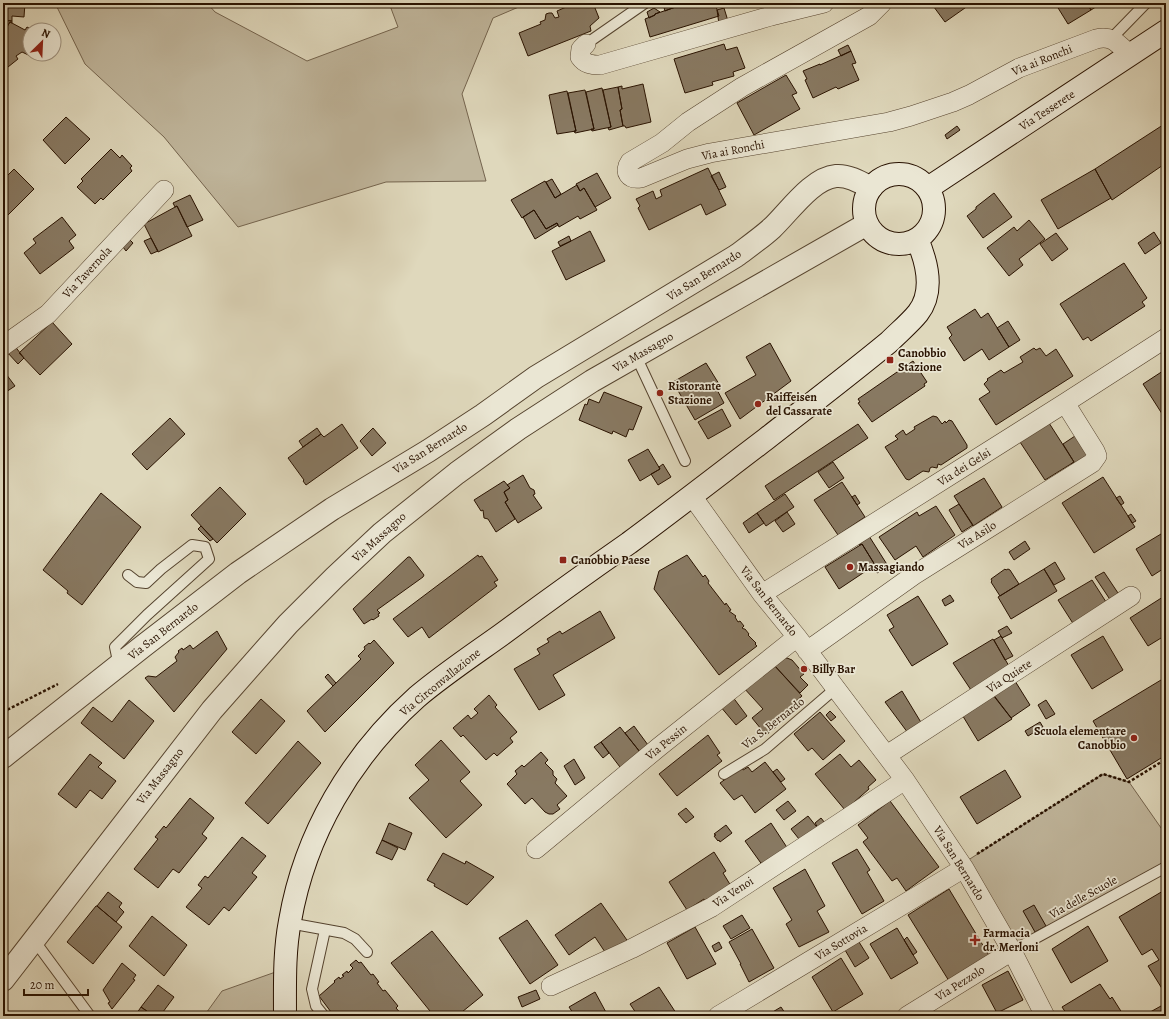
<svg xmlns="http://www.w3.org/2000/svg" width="1169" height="1019" font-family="Alegreya,serif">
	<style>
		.green { fill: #c0b69c; stroke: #74644e }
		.building { fill: #887962; stroke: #291200 }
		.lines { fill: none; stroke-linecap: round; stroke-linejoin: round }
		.service-casing { stroke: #56442f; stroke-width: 12 }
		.minor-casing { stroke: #56442f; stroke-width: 20 }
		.tertiary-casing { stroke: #56442f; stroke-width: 24 }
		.secondary-casing { stroke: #291200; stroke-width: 24 }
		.path { stroke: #291200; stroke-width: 2.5; stroke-dasharray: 3 2; stroke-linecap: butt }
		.service { stroke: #eae6d3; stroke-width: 10 }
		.minor { stroke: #eae6d3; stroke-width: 19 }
		.tertiary { stroke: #eae6d3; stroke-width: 22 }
		.secondary { stroke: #eae6d3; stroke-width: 22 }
		.poi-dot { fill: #8f2418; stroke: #eae6d3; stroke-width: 1.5 }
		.labels { text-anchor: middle; stroke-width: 3.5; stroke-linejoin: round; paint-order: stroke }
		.street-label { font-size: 12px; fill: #291200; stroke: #eae6d3 }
		.poi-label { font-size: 12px; font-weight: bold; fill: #291200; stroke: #eae6d3; text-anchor: start }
	</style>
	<rect width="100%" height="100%" fill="#dfd8bc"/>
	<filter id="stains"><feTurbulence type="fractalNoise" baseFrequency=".005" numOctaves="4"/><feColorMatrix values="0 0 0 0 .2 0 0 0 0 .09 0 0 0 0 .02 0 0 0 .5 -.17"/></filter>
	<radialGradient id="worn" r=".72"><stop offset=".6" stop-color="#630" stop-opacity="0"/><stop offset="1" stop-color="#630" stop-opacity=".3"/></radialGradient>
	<path class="green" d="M 55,3 L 207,3 L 215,12 L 307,61 L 398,27 L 389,3 L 528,3 L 493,18 L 462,94 L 486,181 L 386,182 L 238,227 L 164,137 L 85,64 Z
		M 1103,774 L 1129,782 L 1166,835 L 1166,867 L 1012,951 L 962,864 Z
		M 284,969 L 285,1016 L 204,1016 L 222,991 Z"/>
	<path class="building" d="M 3,3 L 25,3 L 24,17 L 12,16 L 12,21 L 3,20 Z
		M 573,3 L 593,3 L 599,18 L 590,26 L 591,31 L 528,56 L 519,33 L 541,24 L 540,22 L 545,20 L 546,14 L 549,13 L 552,13 L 555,18 L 559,17 L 557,11 L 573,4 Z
		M 666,3 L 674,3 L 675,7 L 665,11 L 663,4 Z
		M 678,3 L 715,3 L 719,16 L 650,37 L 645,19 L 655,15 L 655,14 L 679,6 Z
		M 931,3 L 972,3 L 945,22 Z
		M 1055,3 L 1087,3 L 1091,10 L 1068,24 Z
		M 1087,3 L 1102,3 L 1091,10 Z
		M 654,8 L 660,12 L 655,14 L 655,15 L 649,18 L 647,12 Z
		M 724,8 L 728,21 L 719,24 L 717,10 Z
		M 3,20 L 12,21 L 12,23 L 10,22 L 3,33 Z
		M 10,22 L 25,30 L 27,27 L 33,30 L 30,30 L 30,54 L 42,54 L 39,60 L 22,52 L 16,56 L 18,59 L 3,71 L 3,33 Z
		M 724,44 L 726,50 L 737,47 L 745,68 L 733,72 L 734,76 L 712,82 L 713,85 L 685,93 L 674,59 Z
		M 848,45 L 851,51 L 841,56 L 838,50 Z
		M 851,51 L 856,63 L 852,64 L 859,80 L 838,89 L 836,87 L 813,98 L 805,80 L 807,79 L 803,71 L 820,64 L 820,65 Z
		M 786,75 L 797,93 L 792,95 L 800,109 L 754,135 L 737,103 Z
		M 643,84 L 651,122 L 626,128 L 625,126 L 623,126 L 620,110 L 622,109 L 618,87 L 622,86 L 622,89 Z
		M 618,87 L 622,109 L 620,110 L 623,126 L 609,130 L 608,128 L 611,127 L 603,90 Z
		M 602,88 L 611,127 L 592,131 L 591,129 L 594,129 L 586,92 Z
		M 585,90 L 594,129 L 575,133 L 574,131 L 576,131 L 568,93 Z
		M 567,91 L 576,131 L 557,134 L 549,95 Z
		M 66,117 L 90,139 L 65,164 L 43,140 Z
		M 1166,123 L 1166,163 L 1112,200 L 1095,169 Z
		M 957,126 L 960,130 L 947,139 L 945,135 Z
		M 111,149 L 120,158 L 122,155 L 132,166 L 130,168 L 132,171 L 103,200 L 101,198 L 95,204 L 77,187 L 83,181 L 81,179 Z
		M 708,168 L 726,205 L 706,215 L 701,204 L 649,230 L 638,208 L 640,206 L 636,199 L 653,191 L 656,199 L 662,196 L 660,190 Z
		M 14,169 L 34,189 L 5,218 L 3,216 L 3,180 Z
		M 1095,169 L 1111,198 L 1058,229 L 1041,200 Z
		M 719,172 L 726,187 L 719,190 L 711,176 Z
		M 597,173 L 611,198 L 595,207 L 584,188 L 580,191 L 576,184 Z
		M 552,179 L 561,194 L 555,198 L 546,182 Z
		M 545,181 L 555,198 L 577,185 L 580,191 L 584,188 L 597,210 L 580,219 L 578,216 L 559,227 L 557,223 L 546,229 L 534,210 L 522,218 L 511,200 Z
		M 994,193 L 1012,217 L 983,238 L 967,216 L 976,209 L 976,207 Z
		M 190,195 L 203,220 L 187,227 L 177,206 L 175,207 L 173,203 Z
		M 177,206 L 192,236 L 158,252 L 144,224 Z
		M 534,210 L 546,229 L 557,223 L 558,225 L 535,239 L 523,217 Z
		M 62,217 L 76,235 L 69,241 L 74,248 L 40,274 L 24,253 L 36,243 L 33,239 Z
		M 1029,220 L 1045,239 L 1019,259 L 1023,265 L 1009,276 L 987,248 L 1014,227 L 1017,231 Z
		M 590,231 L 605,261 L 566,280 L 552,251 Z
		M 1154,232 L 1161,243 L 1145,254 L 1138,243 Z
		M 1056,233 L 1068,249 L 1052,261 L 1040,244 Z
		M 569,236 L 571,241 L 560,246 L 558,242 Z
		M 128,238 L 133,243 L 126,251 L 123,247 Z
		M 151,238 L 158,251 L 151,254 L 144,241 Z
		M 1124,263 L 1147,298 L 1142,302 L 1145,306 L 1091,341 L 1088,337 L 1083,340 L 1060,304 Z
		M 975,309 L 981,318 L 988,313 L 1009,347 L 989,360 L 982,349 L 964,361 L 949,338 L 952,335 L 947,327 Z
		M 1008,321 L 1020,340 L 1009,347 L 997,328 Z
		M 52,322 L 72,344 L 40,375 L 19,353 Z
		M 770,343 L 791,381 L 740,419 L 725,393 L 756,375 L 746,357 Z
		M 14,345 L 24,358 L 18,364 L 7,352 Z
		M 1034,348 L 1036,350 L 1040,348 L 1046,356 L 1056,349 L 1073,376 L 996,425 L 979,399 L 990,392 L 984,384 L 988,380 L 987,379 L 1001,370 L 1004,373 L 1023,362 L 1020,357 Z
		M 913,361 L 927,382 L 924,384 L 925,386 L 872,422 L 858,403 L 860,402 L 858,399 Z
		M 706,363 L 719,384 L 715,386 L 724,403 L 695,420 L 673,382 Z
		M 1166,369 L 1166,420 L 1143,384 Z
		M 3,370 L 15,386 L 3,394 Z
		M 604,392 L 642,407 L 633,430 L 629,429 L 626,437 L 613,431 L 612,434 L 579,420 L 585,404 L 587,405 L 589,399 L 599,403 Z
		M 722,409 L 731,426 L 708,439 L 698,422 Z
		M 933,416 L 937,417 L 942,424 L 945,421 L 946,423 L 949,420 L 952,421 L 967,445 L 967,448 L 941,465 L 938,464 L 937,468 L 932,467 L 930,468 L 929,472 L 923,471 L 909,480 L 906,479 L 885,447 L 898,439 L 895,436 L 903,430 L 906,435 L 915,429 L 914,427 Z
		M 170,418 L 185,434 L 147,470 L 132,454 Z
		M 1049,423 L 1074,462 L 1045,480 L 1020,442 Z
		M 342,424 L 358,448 L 306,485 L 303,481 L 304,480 L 288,458 L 321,434 L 324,437 Z
		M 858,424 L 868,438 L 774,500 L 765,486 Z
		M 317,428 L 321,434 L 303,447 L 299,441 Z
		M 373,428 L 386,443 L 372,456 L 360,441 Z
		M 1075,436 L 1088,457 L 1072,467 L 1071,464 L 1074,462 L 1063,444 Z
		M 648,449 L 660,469 L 640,481 L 628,460 Z
		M 833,462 L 844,478 L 829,488 L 818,472 Z
		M 663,464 L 671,477 L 658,485 L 651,474 L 660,469 L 659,467 Z
		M 523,475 L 530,488 L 534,490 L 535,494 L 533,495 L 542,508 L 518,523 L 505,502 L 508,500 L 504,492 L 510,488 L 507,485 Z
		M 1103,477 L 1135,527 L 1094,553 L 1062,503 Z
		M 984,478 L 1002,507 L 973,526 L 954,496 Z
		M 504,481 L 510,488 L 504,492 L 508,500 L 505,502 L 515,519 L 496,532 L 488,519 L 484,518 L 483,510 L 481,511 L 474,500 Z
		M 842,482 L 865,517 L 838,535 L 814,500 Z
		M 220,487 L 246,514 L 217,543 L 191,515 Z
		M 101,493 L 141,527 L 82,605 L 67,593 L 68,591 L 43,570 Z
		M 785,494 L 794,507 L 766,526 L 757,513 Z
		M 855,495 L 860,503 L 857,505 L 852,497 Z
		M 1120,496 L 1124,503 L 1121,505 L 1116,498 Z
		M 959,504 L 973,525 L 962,532 L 949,510 Z
		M 936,506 L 955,535 L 923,557 L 916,546 L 895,560 L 879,537 L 917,512 L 919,516 Z
		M 787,512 L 795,524 L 783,532 L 775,521 Z
		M 757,513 L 764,523 L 749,533 L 743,523 Z
		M 1131,514 L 1136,521 L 1132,523 L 1128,516 Z
		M 201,526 L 213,539 L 210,541 L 198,529 Z
		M 1166,531 L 1166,567 L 1152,576 L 1136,549 Z
		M 869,536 L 888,566 L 877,573 L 873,567 L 875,565 L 862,544 L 860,545 L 858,542 Z
		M 1025,541 L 1030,549 L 1014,560 L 1009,552 Z
		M 862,544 L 875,565 L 839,589 L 825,567 Z
		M 478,555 L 479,557 L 482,556 L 498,580 L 494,582 L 497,586 L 429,638 L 422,627 L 408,637 L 393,619 Z
		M 687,555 L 703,577 L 705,575 L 709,581 L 708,583 L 725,605 L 726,603 L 731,610 L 729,611 L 736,616 L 735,617 L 738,622 L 740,621 L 744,626 L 742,628 L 744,629 L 745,629 L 749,634 L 748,635 L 756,643 L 755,644 L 757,646 L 719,675 L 654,589 L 659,571 Z
		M 408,557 L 410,557 L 424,575 L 423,577 L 377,610 L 380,613 L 378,614 L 379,616 L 373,620 L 372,619 L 364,624 L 353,609 Z
		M 1055,562 L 1065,579 L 1054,585 L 1044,569 Z
		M 1005,569 L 1006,570 L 1008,569 L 1010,570 L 1019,584 L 1000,596 L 991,582 L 992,581 L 991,579 Z
		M 1044,569 L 1057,591 L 1011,619 L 998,597 Z
		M 1104,572 L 1120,596 L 1111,601 L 1095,577 Z
		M 1092,580 L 1108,605 L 1074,625 L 1058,600 Z
		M 950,595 L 954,601 L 945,606 L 942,600 Z
		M 1166,595 L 1166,635 L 1148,646 L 1130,618 Z
		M 918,596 L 948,644 L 912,666 L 889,630 L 894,627 L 887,615 Z
		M 600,611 L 615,638 L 553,675 L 565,695 L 539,710 L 514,669 L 540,654 L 537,649 L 549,642 L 547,639 L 560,631 L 562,634 Z
		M 1007,626 L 1012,633 L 1002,638 L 998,631 Z
		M 217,631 L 227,649 L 174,712 L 145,678 L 148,676 L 156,677 L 177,661 L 175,657 L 179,652 L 178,651 L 182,648 L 183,650 L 190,645 L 193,649 Z
		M 1001,636 L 1013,656 L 1005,660 L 994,640 Z
		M 1103,636 L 1123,670 L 1092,689 L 1071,655 Z
		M 993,639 L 1009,666 L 971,690 L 953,663 Z
		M 374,640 L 394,663 L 325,732 L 307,711 L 361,659 L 358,656 L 365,649 L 364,647 L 369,643 L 370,644 Z
		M 784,658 L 787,658 L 792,660 L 804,674 L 800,677 L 808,685 L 800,693 L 774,665 Z
		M 774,665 L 802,696 L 787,709 L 792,714 L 766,735 L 752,718 L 763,709 L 743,687 Z
		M 328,674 L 336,683 L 333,686 L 325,677 Z
		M 1166,677 L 1166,755 L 1127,779 L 1093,721 Z
		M 1015,681 L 1030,705 L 1011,718 L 993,695 Z
		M 902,691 L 922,724 L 908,733 L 885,702 Z
		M 992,693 L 1012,719 L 978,741 L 961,713 Z
		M 489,695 L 497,705 L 495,707 L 517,732 L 510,738 L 513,742 L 497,756 L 494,753 L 486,760 L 463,735 L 461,737 L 453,728 L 468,715 L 471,719 L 478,713 L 474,709 Z
		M 732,696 L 747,716 L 736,725 L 720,706 Z
		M 261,699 L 285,721 L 256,754 L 232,732 Z
		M 129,700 L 154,721 L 124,759 L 81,723 L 93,707 L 112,722 Z
		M 1046,700 L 1055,714 L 1046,719 L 1038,705 Z
		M 830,711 L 836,717 L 831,721 L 826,715 Z
		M 820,712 L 845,741 L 823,760 L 812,748 L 808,751 L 794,734 Z
		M 1040,722 L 1043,727 L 1028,736 L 1025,731 Z
		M 634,726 L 648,745 L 640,752 L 625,733 Z
		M 620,727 L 640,752 L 623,771 L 601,742 Z
		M 708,735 L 720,753 L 717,755 L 722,761 L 677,796 L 659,774 Z
		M 441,740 L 470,772 L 460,781 L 482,805 L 446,838 L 409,798 L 429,780 L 415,765 Z
		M 298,741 L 321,763 L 268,824 L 245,803 Z
		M 601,742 L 609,753 L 603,758 L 594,747 Z
		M 541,752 L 548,760 L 545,763 L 553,771 L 553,775 L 557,779 L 555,783 L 567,796 L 557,805 L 560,809 L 553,814 L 549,814 L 545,812 L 532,798 L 525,804 L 507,784 L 517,774 L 515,771 L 522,765 L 524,767 Z
		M 90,754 L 102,763 L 98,767 L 116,781 L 102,799 L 90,790 L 76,808 L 58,794 Z
		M 840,754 L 851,767 L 859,760 L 876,780 L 868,787 L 869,789 L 845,810 L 815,774 Z
		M 574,759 L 585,778 L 575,785 L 564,766 Z
		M 765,762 L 786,789 L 755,813 L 742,795 L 734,800 L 720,783 L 741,768 L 743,770 L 748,767 L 752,772 Z
		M 777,769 L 785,779 L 781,782 L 773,772 Z
		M 1005,770 L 1021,797 L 977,824 L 960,797 Z
		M 190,798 L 214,818 L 202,834 L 207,838 L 179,873 L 173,869 L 158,888 L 134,869 L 158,839 L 155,837 L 164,826 L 166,828 Z
		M 788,801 L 796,811 L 784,820 L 776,810 Z
		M 890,801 L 939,867 L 906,891 L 897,878 L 892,881 L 863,842 L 868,838 L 858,825 Z
		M 686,808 L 694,817 L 686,823 L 678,814 Z
		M 808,816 L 820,831 L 803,844 L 791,829 Z
		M 821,818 L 825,823 L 818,828 L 815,823 Z
		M 389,823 L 412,833 L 405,850 L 382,840 Z
		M 771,823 L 788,849 L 763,866 L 745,841 Z
		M 726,825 L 732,833 L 720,842 L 719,840 L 718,841 L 714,836 L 716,835 L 714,834 Z
		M 242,837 L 266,856 L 252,873 L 257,877 L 229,911 L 224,907 L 209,925 L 186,907 L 202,888 L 198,885 L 205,876 L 208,878 Z
		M 382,840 L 398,848 L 392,860 L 376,853 Z
		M 857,849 L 870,870 L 867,872 L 884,901 L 862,914 L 832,863 Z
		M 714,852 L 726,871 L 723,873 L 731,886 L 706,902 L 704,899 L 687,910 L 669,882 Z
		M 443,853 L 465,864 L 466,861 L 494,877 L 467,905 L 434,886 L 435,884 L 427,880 Z
		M 805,869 L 825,906 L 817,911 L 829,932 L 799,947 L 786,924 L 792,920 L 773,888 Z
		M 949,889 L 990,957 L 949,981 L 908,915 Z
		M 1163,891 L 1166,896 L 1166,995 L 1148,966 L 1159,960 L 1152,949 L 1142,955 L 1119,917 Z
		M 108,892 L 122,903 L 119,907 L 124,912 L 116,922 L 97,906 Z
		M 601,903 L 629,943 L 609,958 L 595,937 L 569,955 L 555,935 Z
		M 1034,905 L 1046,926 L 1035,932 L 1023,911 Z
		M 97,906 L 122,927 L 93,964 L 67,942 L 96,906 Z
		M 742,915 L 750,928 L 731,939 L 723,926 Z
		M 152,916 L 187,945 L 164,976 L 129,946 Z
		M 527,920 L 558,965 L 530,984 L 499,938 Z
		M 1088,926 L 1108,961 L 1071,983 L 1052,949 Z
		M 695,927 L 716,964 L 687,979 L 667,943 Z
		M 897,928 L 918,963 L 891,979 L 870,944 Z
		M 752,929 L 774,968 L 749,982 L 740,964 L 741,964 L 729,942 Z
		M 432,931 L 483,995 L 457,1016 L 434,1016 L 391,963 Z
		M 907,937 L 917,952 L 913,955 L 904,940 Z
		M 719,942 L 722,948 L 715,952 L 712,946 Z
		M 859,942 L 869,958 L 855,967 L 845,950 Z
		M 841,958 L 863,994 L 833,1012 L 812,977 Z
		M 356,960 L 359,963 L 361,962 L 371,975 L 373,974 L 379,982 L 377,983 L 383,991 L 385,990 L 398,1006 L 396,1008 L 403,1016 L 405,1015 L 406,1016 L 334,1016 L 319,996 L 335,982 L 334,981 L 339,977 L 340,979 L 344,976 L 342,975 L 347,971 L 348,973 L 353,968 L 350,965 Z
		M 122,963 L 136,975 L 133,979 L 135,980 L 112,1009 L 108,1003 L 110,1002 L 103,990 Z
		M 1008,971 L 1023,1000 L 997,1013 L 982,985 Z
		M 1100,984 L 1110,999 L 1112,997 L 1124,1016 L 1068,1016 L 1062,1007 Z
		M 158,985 L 174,997 L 160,1016 L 154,1016 L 141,1007 Z
		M 659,987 L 678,1016 L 638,1016 L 630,1004 Z
		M 536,990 L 540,999 L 522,1007 L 518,997 Z
		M 595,992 L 608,1016 L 575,1016 L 569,1007 Z
		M 1161,1006 L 1166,1016 L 1143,1016 Z
		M 141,1007 L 154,1016 L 142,1016 L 137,1013 Z
		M 781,1007 L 787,1016 L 766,1016 Z"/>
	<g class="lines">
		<defs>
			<path id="service" d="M 1112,38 L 1146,3
				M 586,44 L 645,3
				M 636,356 L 685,461
				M 119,666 L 115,647 L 147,615 L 209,559 L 205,547 L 192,545 L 161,569 L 146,583 L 137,582 L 128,575
				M 724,774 L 765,749 L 836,688
				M 289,923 L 344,933 L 355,939 L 367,952
				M 34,940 L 90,1016
				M 1012,951 L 1166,867
				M 324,1016 L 316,1006 L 312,989 L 325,930"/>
			<path id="minor" d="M 882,3 L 869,16 L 742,87 L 688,122 L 662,143 L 630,162 C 623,172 629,180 641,178 L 687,159 L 710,153 L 889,122 L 911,116 L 953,102 L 969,95 L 1019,68 L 1096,39 C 1113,35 1118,44 1130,55
				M 586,44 L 581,49 L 580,57 C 585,64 591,65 600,65 L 771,16 L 824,3
				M 3,346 L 48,314 L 164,190
				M 692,496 L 762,594 L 797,637 L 905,780 L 964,868 L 1012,951 L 1045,1016
				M 762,594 L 1065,403 L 1166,338
				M 807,651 L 914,575 L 1092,463 L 1097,456 L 1095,451 L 1065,403
				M 887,755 L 1131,596
				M 536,849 L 659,747 L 797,637
				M 551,986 L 631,949 L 712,907 L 905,780
				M 718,1016 L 964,868
				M 907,1016 L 1012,951"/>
			<path id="tertiary" d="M 3,757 L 142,647 L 238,573 L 332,509 L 428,451 L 483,415 L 536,377 L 736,256 C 748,247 761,238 772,228 C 789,212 812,178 836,176 C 848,175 860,182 871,188
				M 3,980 L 212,710 L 288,624 L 335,577 L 382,533 L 457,473 L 518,429 L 592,381 L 867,224"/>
			<path id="secondary" d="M864 209a35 35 0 1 1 70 0a35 35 0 1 1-70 0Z
				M 928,188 L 1166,31
				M 285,1016 C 285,984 284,952 290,921 C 305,834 351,756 417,697 C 443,675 473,655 501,635 C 543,604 586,573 629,543 C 675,509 720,474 766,439 C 807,407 849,375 889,342 C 899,332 910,323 918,313 C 935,291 927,262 917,239"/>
		</defs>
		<use href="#service" class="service-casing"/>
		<use href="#minor" class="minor-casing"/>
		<use href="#tertiary" class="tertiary-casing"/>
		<use href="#secondary" class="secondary-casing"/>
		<path class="path" d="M 3,712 L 58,684
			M 977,854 L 1103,774 L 1129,782 L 1166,759"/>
		<use href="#service" class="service"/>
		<use href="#minor" class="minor"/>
		<use href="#tertiary" class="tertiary"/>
		<use href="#secondary" class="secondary"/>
	</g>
	<g class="poi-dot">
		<rect x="886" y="356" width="8" height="8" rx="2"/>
		<circle cx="660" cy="393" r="4"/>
		<circle cx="758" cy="404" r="4"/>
		<rect x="559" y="556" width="8" height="8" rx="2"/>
		<circle cx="850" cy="567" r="4"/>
		<circle cx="804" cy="669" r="4"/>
		<circle cx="1134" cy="738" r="4"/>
		<path d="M973 934h4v4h4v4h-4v4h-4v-4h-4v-4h4z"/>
	</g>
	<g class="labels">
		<g class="street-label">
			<text transform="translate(1042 60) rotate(-22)" y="4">Via ai Ronchi</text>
			<text transform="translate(1047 110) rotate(-33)" y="4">Via Tesserete</text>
			<text transform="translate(733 150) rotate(-11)" y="4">Via ai Ronchi</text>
			<text transform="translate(87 272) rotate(-47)" y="4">Via Tavernola</text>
			<text transform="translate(704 275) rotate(-32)" y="4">Via San Bernardo</text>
			<text transform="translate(643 352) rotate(-30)" y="4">Via Massagno</text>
			<text transform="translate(430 448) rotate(-32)" y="4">Via San Bernardo</text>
			<text transform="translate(964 467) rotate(-32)" y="4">Via dei Gelsi</text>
			<text transform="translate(977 535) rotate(-32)" y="4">Via Asilo</text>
			<text transform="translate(379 537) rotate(-42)" y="4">Via Massagno</text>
			<text transform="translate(769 601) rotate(52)" y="4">Via San Bernardo</text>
			<text transform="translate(163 631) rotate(-38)" y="4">Via San Bernardo</text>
			<text transform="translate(1009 676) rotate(-33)" y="4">Via Quiete</text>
			<text transform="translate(440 682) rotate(-39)" y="4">Via Circonvallazione</text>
			<text transform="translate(773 723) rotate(-38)" y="4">Via S. Bernardo</text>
			<text transform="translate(666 742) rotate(-39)" y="4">Via Pessin</text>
			<text transform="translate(160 776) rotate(-52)" y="4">Via Massagno</text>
			<text transform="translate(959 863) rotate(58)" y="4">Via San Bernardo</text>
			<text transform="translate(733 892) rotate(-33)" y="4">Via Venoi</text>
			<text transform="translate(1083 897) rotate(-29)" y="4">Via delle Scuole</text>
			<text transform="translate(841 942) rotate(-31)" y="4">Via Sottovia</text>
			<text transform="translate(960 983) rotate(-32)" y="4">Via Pezzolo</text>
		</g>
		<g class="poi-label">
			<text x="898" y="357">Canobbio<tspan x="898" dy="14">Stazione</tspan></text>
			<text x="668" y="390">Ristorante<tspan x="668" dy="14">Stazione</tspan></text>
			<text x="766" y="401">Raiffeisen<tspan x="766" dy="14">del Cassarate</tspan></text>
			<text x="571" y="564">Canobbio Paese</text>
			<text x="858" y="571">Massagiando</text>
			<text x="812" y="673">Billy Bar</text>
			<text x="1126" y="735" text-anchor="end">Scuola elementare<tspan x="1126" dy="14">Canobbio</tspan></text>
			<text x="983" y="937">Farmacia<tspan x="983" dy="14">dr. Merloni</tspan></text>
		</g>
	</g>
	<rect width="1169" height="1019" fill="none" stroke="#dfd8bc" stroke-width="16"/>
	<rect x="4" y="4" width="1161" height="1011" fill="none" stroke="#291200" stroke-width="2"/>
	<rect x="8" y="8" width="1153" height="1003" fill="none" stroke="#291200"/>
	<g transform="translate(42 42) rotate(24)"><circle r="19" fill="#eae6d3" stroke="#9d917f"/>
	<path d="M0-3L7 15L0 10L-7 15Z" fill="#8f2418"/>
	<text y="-6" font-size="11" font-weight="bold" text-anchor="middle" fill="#291200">N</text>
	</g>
	<path d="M24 989v6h64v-6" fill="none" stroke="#291200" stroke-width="2"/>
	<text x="30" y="989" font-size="12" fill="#291200" stroke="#eae6d3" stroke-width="3" paint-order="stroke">20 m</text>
	<rect width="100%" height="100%" filter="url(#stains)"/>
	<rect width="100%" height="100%" fill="url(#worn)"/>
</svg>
